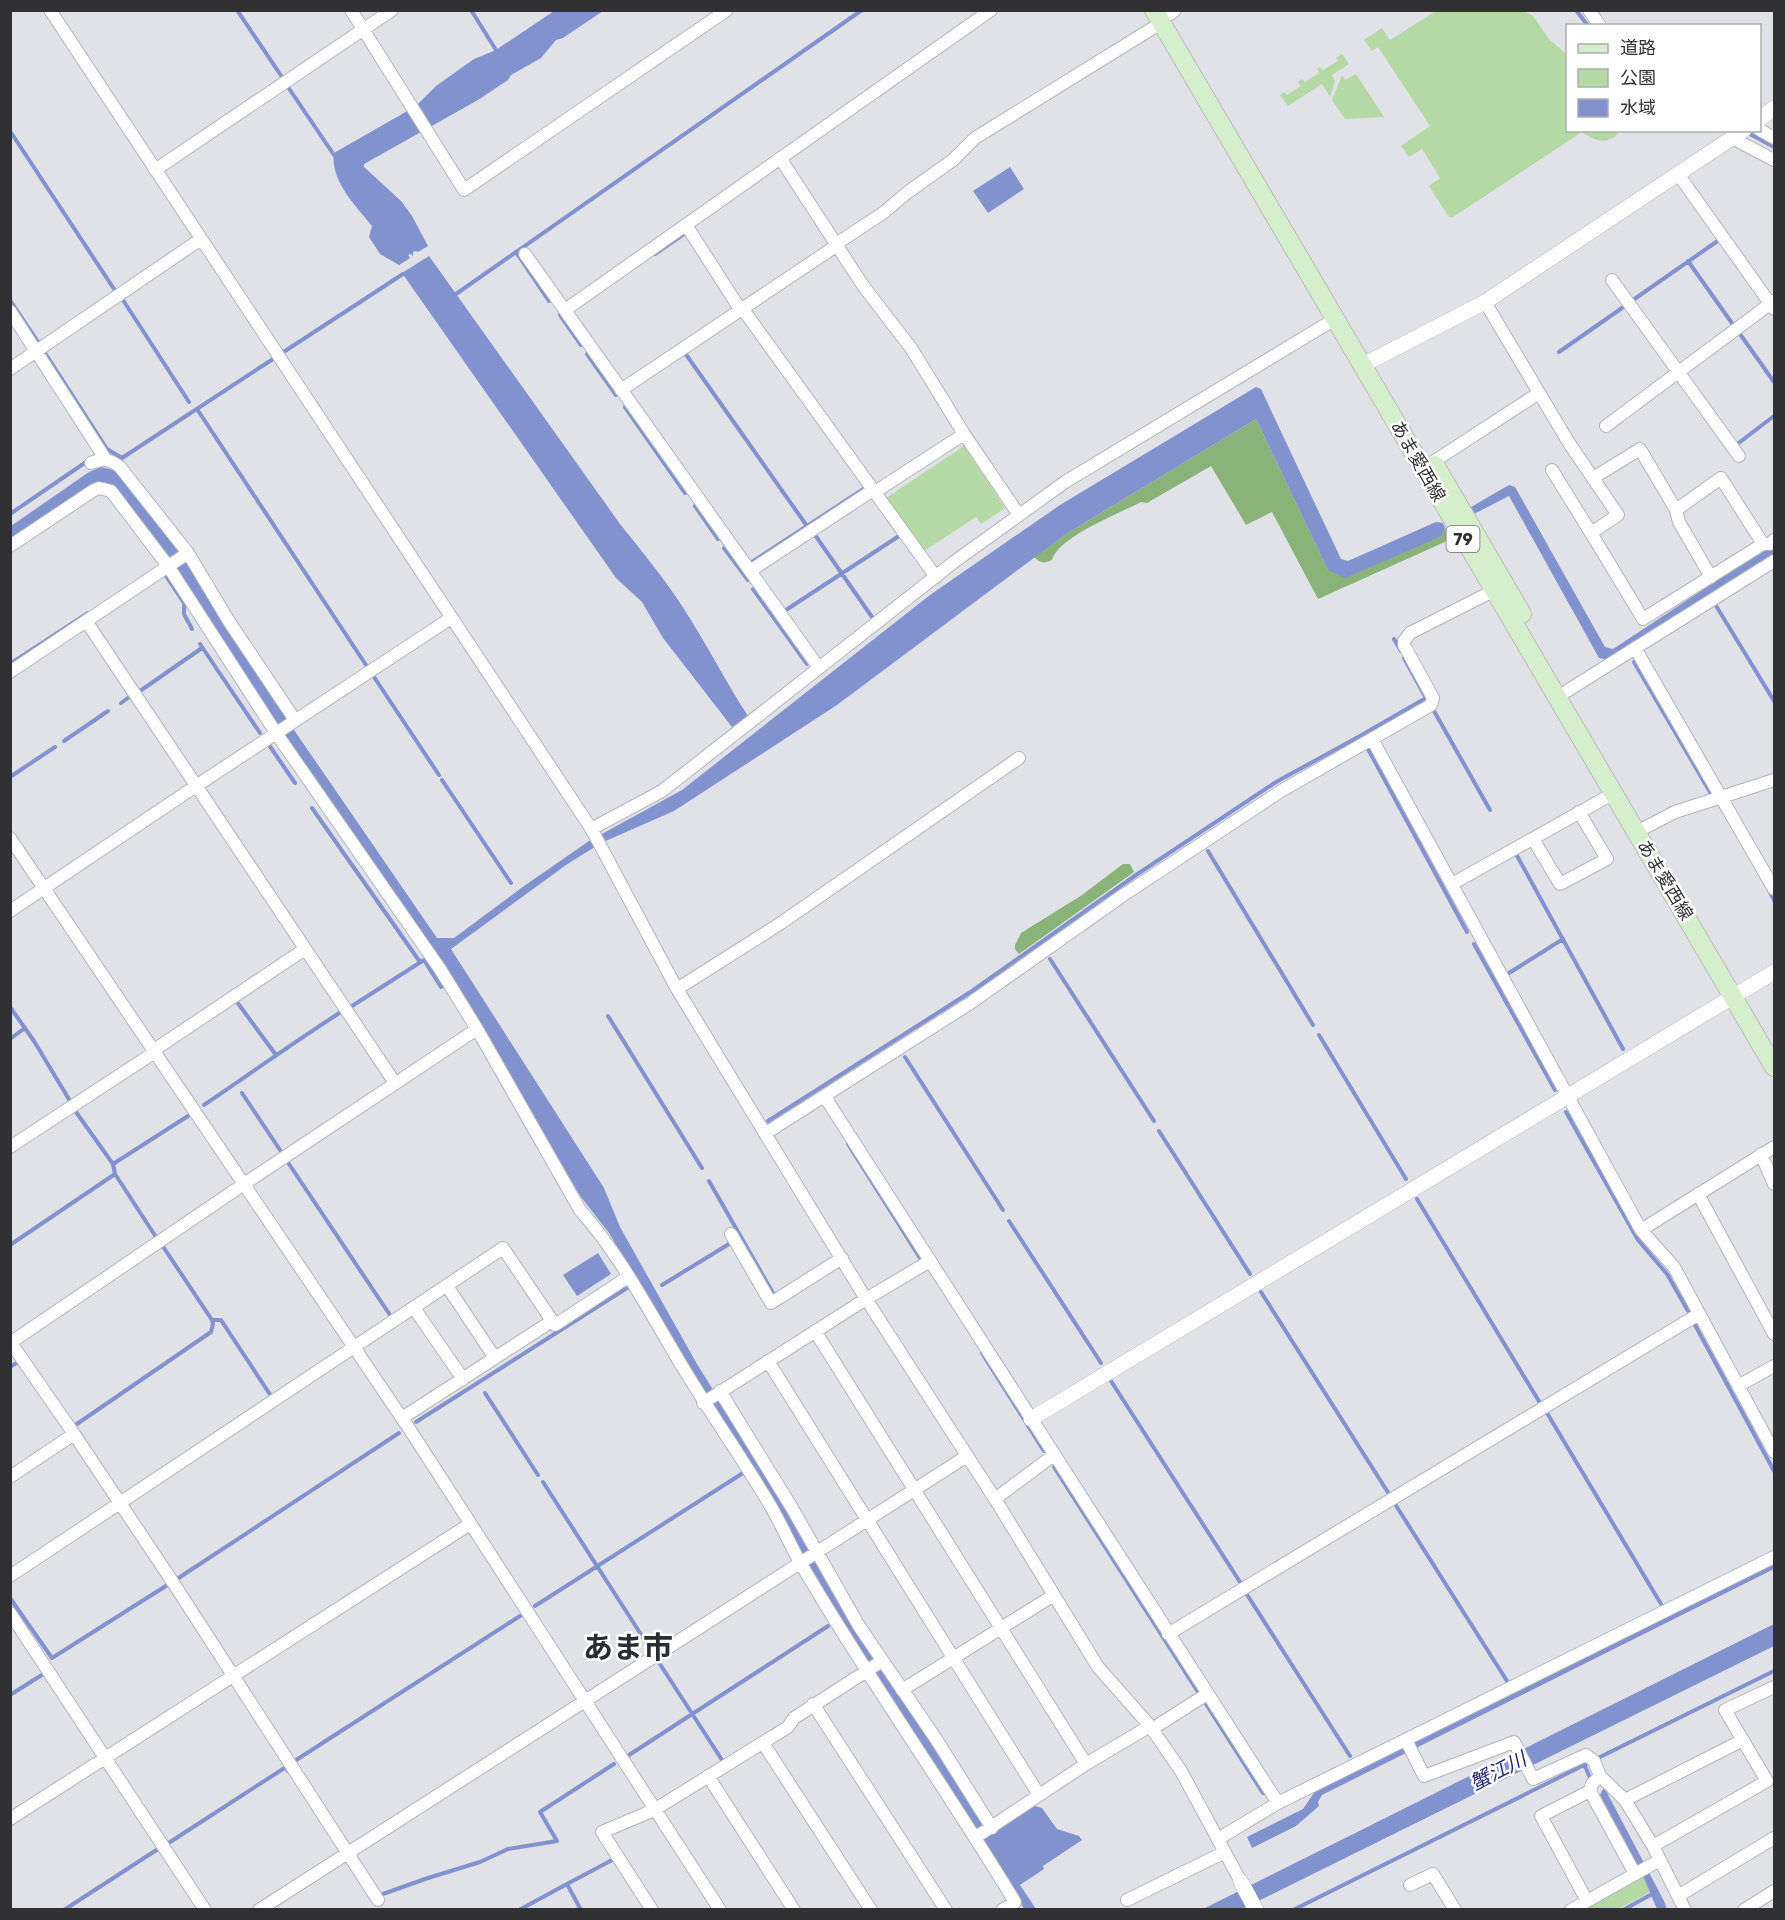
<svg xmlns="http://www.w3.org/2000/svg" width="1785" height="1920" font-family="Rubik,'Noto Sans JP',sans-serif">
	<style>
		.green { fill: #b4d9a5 }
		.forest { fill: #8ab379 }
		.water { fill: #8292cf }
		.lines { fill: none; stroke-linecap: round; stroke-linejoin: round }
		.stream { stroke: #8292cf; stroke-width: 4 }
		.minor-casing { stroke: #b2b4b9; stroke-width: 14 }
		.tertiary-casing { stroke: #b2b4b9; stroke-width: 16 }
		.primary-casing { stroke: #bdbdbe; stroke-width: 20 }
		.minor { stroke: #fff; stroke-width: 12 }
		.tertiary { stroke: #fff; stroke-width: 15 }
		.primary { stroke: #d5eecb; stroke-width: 18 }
		.labels { text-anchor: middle; stroke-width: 5; stroke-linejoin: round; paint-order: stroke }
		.shield { fill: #fff; stroke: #6f6f70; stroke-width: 1.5 }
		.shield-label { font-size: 16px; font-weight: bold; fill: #313133 }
		.street-label { font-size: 18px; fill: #313133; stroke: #fff }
		.water-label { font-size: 20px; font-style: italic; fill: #222b72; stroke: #fff }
		.town-label { font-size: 30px; font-weight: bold; fill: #2b2c30; stroke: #fff }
	</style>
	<rect width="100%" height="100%" fill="#e0e2e7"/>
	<path class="green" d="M 1436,11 L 1524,11 L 1533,16 L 1549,39 L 1567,55 L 1568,130 L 1620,132 C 1608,145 1596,142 1582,132 L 1453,217 L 1449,217 L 1429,186 L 1440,178 L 1422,149 L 1409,157 L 1401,146 L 1430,126 L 1378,47 L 1372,51 L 1364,40 L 1382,28 L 1390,40 Z
		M 1342,54 L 1349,64 L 1332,75 L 1335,81 L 1330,97 L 1322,84 L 1288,106 L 1280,95 L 1284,92 L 1287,95 L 1301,86 L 1298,82 L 1302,79 L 1305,82 L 1319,73 L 1317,69 L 1320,67 L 1323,70 L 1338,61 L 1336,58 Z
		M 1356,74 L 1384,117 L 1345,119 L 1332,100 L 1342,75 L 1345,80 Z
		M 964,446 L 1005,508 L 981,524 L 976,517 L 924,551 L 886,498 Z
		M 1643,1876 L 1650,1892 L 1618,1909 L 1582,1910 Z"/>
	<path class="forest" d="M 1256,419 L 1328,570 L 1442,536 L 1445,528 L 1450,535 L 1447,541 L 1318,599 L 1272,512 L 1246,525 L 1211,466 L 1147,503 L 1141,502 C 1120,513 1058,537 1052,560 C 1044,564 1040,563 1034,557 L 1066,534 Z
		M 1123,864 L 1130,864 L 1134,872 L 1019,954 L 1015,949 L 1015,945 L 1021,933 L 1082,895 Z"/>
	<path class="water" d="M 554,11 L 603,11 L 563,38 L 556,40 L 541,58 L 511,75 L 508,80 L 478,100 L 364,164 L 364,167 L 401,201 L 412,216 L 428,246 L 418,252 L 416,251 L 413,252 L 413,256 L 411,254 L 408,255 L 410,258 L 399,265 L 380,254 L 369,237 L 372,226 C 356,206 330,181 334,153 L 416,106 L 436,86 L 474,59 L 496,50 Z
		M 1010,167 L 1024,189 L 988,213 L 973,191 Z
		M 429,256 L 620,524 C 644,554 669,584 689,617 C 710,650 727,684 748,716 L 732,727 L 663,638 L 642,602 L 616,578 L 402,273 Z
		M 1256,387 L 1261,389 L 1341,559 L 1348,561 L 1436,522 L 1443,523 L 1445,528 L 1442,536 L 1345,578 L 1328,570 L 1256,419 L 1066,534 L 837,705 L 674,811 L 601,843 L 566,865 L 451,949 L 604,1188 L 620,1227 L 697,1364 L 990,1833 L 1031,1805 L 1042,1808 L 1057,1829 L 1079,1836 L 1082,1840 L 1043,1866 L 1044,1869 L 1020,1885 L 1036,1909 L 1024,1909 L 982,1840 L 873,1673 L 609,1233 L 581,1197 L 444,968 L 111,485 L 104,482 L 95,484 L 11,540 L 11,526 L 89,472 L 101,467 L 118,471 L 180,549 L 292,727 L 437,938 L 454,938 L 524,886 L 589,841 L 682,790 L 930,595 L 1060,505 Z
		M 1509,485 L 1515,487 L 1605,647 L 1613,649 L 1774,543 L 1774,555 L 1609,660 L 1599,658 L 1509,496 L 1474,514 L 1471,507 Z
		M 598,1253 L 611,1274 L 577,1296 L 563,1275 Z
		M 1774,1562 L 1774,1569 L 1322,1795 L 1318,1802 L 1319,1806 L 1296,1826 L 1252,1848 L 1247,1837 L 1303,1809 L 1316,1790 Z
		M 1774,1624 L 1774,1646 L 1242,1909 L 1201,1910 Z
		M 1604,1787 L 1664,1901 L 1667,1909 L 1657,1909 L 1643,1876 L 1600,1795 Z"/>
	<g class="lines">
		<path class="stream" d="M 237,10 L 282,77
			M 471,10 L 496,50
			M 1576,10 L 1588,26
			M 288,87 L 334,155 L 338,157
			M 10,131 L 114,289
			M 1748,133 L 1774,147
			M 516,252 L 549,301
			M 655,254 L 684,234
			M 1688,261 L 1734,326
			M 456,294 L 862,10
			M 10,300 L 38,342
			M 123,300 L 189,402
			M 1633,300 L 1719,240
			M 560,315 L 581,345
			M 1740,334 L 1774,382
			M 1559,352 L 1622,308
			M 45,353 L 107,449 L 122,458 L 273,359
			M 282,353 L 403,274
			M 685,353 L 807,526
			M 587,354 L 616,395
			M 625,407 L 685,493
			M 197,409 L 368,668
			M 1736,445 L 1774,416
			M 695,506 L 718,539
			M 10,514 L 89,460
			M 815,535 L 872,617
			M 724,548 L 748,580
			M 752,562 L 865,488 L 864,486
			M 164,573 L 184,603 L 184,614 L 192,629
			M 753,589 L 807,664
			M 1715,604 L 1774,701
			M 786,610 L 899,536
			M 1394,639 L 1401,651
			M 200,644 L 260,733
			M 1634,662 L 1710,792
			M 10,664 L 88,613
			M 372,674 L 439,775
			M 140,691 L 202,648
			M 121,703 L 132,695
			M 1434,711 L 1490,810
			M 1360,736 L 1426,698 L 1404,658
			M 64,741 L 108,711
			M 269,745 L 295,783
			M 1368,749 L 1467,932
			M 10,777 L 55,747
			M 442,780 L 511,883
			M 312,808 L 420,962
			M 1208,851 L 1313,1025
			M 1515,852 L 1623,1049
			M 1769,890 L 1774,900
			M 1474,944 L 1555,1090
			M 1050,959 L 1154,1121
			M 1509,973 L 1563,939
			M 237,1002 L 276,1055
			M 352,1006 L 424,960 L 441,987 L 443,986
			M 10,1007 L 34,1041 L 70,1101
			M 608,1016 L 702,1168
			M 1319,1035 L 1406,1179
			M 10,1039 L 25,1028
			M 905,1057 L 1003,1210
			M 242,1093 L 282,1153
			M 204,1105 C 250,1074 294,1042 341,1012
			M 76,1112 L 113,1164
			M 1566,1112 L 1638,1240 L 1667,1274 L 1688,1311
			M 768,1121 L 972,991 L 1136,875 L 1276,782 L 1360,736 L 1361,738
			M 1159,1131 L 1250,1274
			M 848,1144 L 920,1258
			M 287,1161 L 390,1315
			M 709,1181 L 773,1293
			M 1417,1199 L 1540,1403
			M 1009,1221 L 1101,1363
			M 156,1237 L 115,1174 L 113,1164 L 188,1116
			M 10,1245 L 115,1174
			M 662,1285 L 729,1244
			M 1261,1292 L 1389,1494
			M 212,1320 L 221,1320 L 271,1396
			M 1695,1325 L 1774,1471
			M 982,1353 L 1044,1451
			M 10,1367 L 18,1362 L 19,1363
			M 1111,1381 L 1240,1582
			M 485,1393 L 538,1475
			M 1547,1413 L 1661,1604
			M 416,1422 L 627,1288
			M 74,1426 L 211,1332 L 213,1324 L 212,1320 L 164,1248
			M 1054,1467 L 1198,1692
			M 543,1482 L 651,1650
			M 1395,1504 L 1507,1681
			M 177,1579 L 399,1433
			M 1246,1593 L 1350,1756
			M 10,1598 L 52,1658 L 169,1584
			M 535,1606 L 743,1473
			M 658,1661 L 722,1760
			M 10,1695 L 45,1673
			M 1206,1704 L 1263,1793
			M 626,1757 L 828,1626
			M 1598,1758 L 1774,1671
			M 293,1762 L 520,1616
			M 1584,1764 L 1591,1780
			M 167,1844 L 286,1767 L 288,1771
			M 567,1884 L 614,1859
			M 380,1895 L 428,1878 L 480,1862 L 508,1849 L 557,1841 L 540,1812 L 614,1764
			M 64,1910 L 158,1849
			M 519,1910 L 567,1884 L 581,1910
			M 1293,1910 L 1590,1762
			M 1623,1910 L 1654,1893"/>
		<defs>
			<path id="minor" d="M 50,10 L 592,830 L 677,989 L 866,1299 L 995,1499 L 1098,1667 L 1150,1726 L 1181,1771 L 1241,1882
				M 351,10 L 464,190 L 727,10
				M 1589,10 L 1600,26
				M 1170,14 L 1175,10
				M 1760,130 L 1774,138
				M 1732,138 L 1774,160
				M 780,158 L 864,287 L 911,348 L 964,434 L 1019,515
				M 155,170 L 392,10
				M 1678,174 L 1774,309
				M 686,225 L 740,309
				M 836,244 L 883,213 L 908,192 L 953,160 L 975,138 L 1161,23
				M 525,254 L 819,668
				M 1612,280 L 1739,456
				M 1485,302 L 1569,443 L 1618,515 L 1591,533 L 1643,619 L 1763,544 L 1770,544 L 1774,540
				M 742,308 L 936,577
				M 565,310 L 991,10
				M 10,311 L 106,460
				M 10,369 L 201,239
				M 621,390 L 836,246
				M 1606,426 L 1774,301
				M 1433,462 L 1539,393
				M 91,463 C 102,458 110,459 120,467 L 188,553 L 230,623 L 295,720
				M 1552,470 L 1591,533
				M 1593,478 L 1640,449 L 1676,510 L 1679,522 L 1711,577
				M 875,492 L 964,434
				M 1676,510 L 1721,478 L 1763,544
				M 10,546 L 94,490 L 99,488 L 111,491 L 168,566 L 276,733 L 440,969 L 477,1029 L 580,1210 C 621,1256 650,1313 682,1366 C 709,1411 740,1455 767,1500 C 780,1521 789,1543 801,1564 C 868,1679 946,1788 1015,1902 L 1002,1910
				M 750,571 L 873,490
				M 86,621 L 395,1083
				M 1635,648 L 1774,889
				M 10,672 L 188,553
				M 1567,691 L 1774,561
				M 1372,739 L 1641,1230 L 1674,1267 L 1774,1452
				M 1646,827 L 1675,812 L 1774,780
				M 591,829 L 662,791 L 954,562 L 1065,482 L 1335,319
				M 10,838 L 412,1433 L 720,1910
				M 1533,839 L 1560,884 L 1607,859 L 1579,812
				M 1452,884 L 1614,793
				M 10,911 L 196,786 L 451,618
				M 677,989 L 781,923 L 1019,758
				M 154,1050 L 305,949
				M 825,1097 L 1278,1803
				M 766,1133 L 972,1002 L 1122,896 L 1281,791 L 1431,705 L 1433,698 L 1404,645 L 1404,641 L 1410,633 L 1493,591
				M 10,1147 L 155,1052
				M 1761,1154 L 1774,1184
				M 1698,1194 L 1774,1334
				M 1641,1230 L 1774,1147
				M 731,1234 L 771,1303 L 842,1258
				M 447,1286 L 495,1358
				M 414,1308 L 463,1379
				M 815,1331 L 1086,1764
				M 10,1343 L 244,1184 L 477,1029
				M 11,1343 L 74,1434
				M 768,1361 L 1039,1795
				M 1738,1386 L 1774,1366
				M 720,1391 L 792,1508 L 859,1626 L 936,1739 L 992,1828
				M 703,1403 L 866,1299 L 930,1261
				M 402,1418 L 552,1321
				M 10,1477 L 74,1434 L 176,1587 L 378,1900
				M 995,1499 L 1054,1455
				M 10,1576 L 503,1248 L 555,1325 L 628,1277
				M 10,1613 L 205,1910
				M 1168,1634 L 1699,1314
				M 902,1690 L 1054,1595
				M 813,1704 L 946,1910
				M 1152,1729 L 1207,1694
				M 1406,1740 L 1424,1776 L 1514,1742 L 1533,1779 L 1586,1755 L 1594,1761 L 1600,1776 L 1625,1800
				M 763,1743 L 871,1910
				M 708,1776 L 794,1910
				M 1590,1791 L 1635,1874
				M 10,1819 L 470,1524
				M 976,1837 L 1086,1764 L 1150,1726
				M 1218,1839 L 1278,1803 L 1774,1557
				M 1653,1846 L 1625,1800 L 1743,1740
				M 1410,1885 L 1433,1874 L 1455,1910
				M 1678,1896 L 1774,1838
				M 1127,1900 L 1225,1852
				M 1587,1901 L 1541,1816 L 1590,1791 L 1592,1784 L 1600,1776
				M 259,1910 L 967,1456
				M 652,1910 L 602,1832 L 654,1810 L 788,1727 L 794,1718 L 882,1661
				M 1571,1910 L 1660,1860
				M 1685,1910 L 1653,1846 L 1767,1781 L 1725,1710 L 1774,1687
				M 1744,1910 L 1774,1891"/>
			<path id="tertiary" d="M 1760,119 L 1774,108
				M 1363,365 L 1485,302 L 1744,130
				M 1031,1419 L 1774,972
				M 1241,1882 L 1256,1910"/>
			<path id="primary" d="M 1154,10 L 1774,1067
				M 1435,465 L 1522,614"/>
		</defs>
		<use href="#minor" class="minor-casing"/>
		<use href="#tertiary" class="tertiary-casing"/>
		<use href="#primary" class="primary-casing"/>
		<use href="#minor" class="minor"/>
		<use href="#tertiary" class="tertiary"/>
		<use href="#primary" class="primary"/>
	</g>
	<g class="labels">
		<rect class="shield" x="1446.5" y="526" width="33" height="26" rx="4.5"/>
		<g class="shield-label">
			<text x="1463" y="545">79</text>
		</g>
		<g class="street-label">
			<text transform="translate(1418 461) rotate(60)" y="6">あま愛西線</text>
			<text transform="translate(1665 880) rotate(59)" y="6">あま愛西線</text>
		</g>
		<g class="water-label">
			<text transform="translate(1498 1771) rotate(-27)" y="7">蟹江川</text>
		</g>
		<g class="town-label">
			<text x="628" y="1658">あま市</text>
		</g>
	</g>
	<rect width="1785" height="1920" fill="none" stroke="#313133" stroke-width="24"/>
	<rect x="1566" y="24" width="195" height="108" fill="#ffffff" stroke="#adadad" stroke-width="1.5"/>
	<rect x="1578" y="44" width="30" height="9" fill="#d5eecb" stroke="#adadad" stroke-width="1.5"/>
	<text x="1620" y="54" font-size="18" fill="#313133">道路</text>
	<rect x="1578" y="69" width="30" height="18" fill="#b4d9a5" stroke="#adadad" stroke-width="1.5"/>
	<text x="1620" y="84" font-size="18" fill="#313133">公園</text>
	<rect x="1578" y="99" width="30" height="18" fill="#8292cf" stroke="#adadad" stroke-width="1.5"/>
	<text x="1620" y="114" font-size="18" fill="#313133">水域</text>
</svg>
